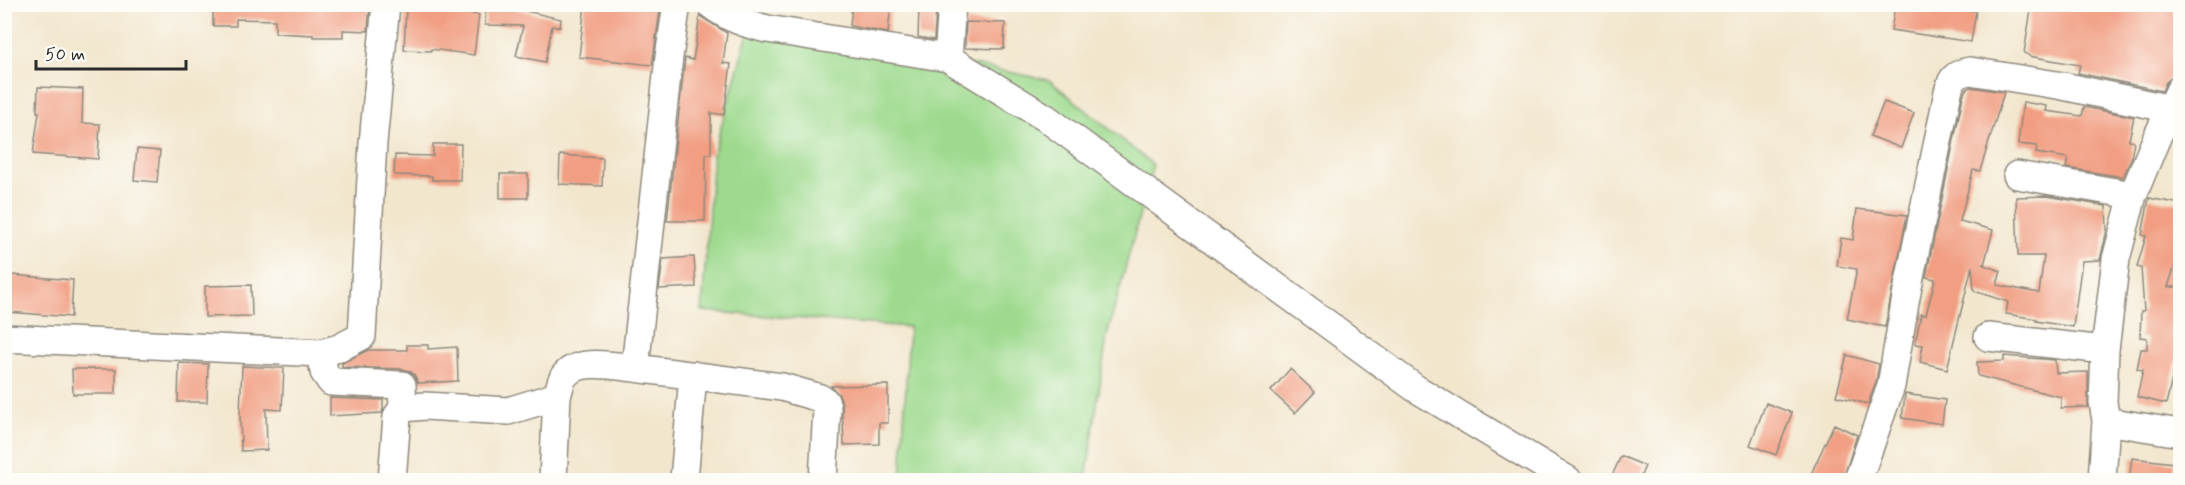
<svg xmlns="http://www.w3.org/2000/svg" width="2185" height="485" font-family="Mynerve,sans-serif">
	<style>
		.green { fill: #9eda8e; stroke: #64825c; stroke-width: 1.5 }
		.building { fill: #f19e82 }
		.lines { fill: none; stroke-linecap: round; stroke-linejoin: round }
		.minor-casing { stroke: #8e887c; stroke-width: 30 }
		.minor { stroke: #fff; stroke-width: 27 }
	</style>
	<rect width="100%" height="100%" fill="#fdfcf7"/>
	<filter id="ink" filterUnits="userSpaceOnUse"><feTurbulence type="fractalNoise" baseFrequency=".0167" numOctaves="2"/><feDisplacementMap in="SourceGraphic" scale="12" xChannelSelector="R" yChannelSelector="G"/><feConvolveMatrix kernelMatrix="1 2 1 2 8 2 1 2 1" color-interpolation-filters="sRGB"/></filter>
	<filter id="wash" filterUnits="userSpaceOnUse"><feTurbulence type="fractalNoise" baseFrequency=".008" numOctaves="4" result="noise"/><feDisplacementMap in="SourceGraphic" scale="24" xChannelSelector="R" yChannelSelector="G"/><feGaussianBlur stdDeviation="1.35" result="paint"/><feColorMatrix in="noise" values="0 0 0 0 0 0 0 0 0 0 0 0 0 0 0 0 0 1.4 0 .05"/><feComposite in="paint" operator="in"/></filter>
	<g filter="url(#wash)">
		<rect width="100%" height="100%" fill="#f2e6cd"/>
		<path class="green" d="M 751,22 L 1049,80 L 1153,165 L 1107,336 L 1086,480 L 901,480 L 909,327 L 702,311 L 713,155 Z"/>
		<g id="blocks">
			<path class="building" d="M 213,4 L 370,4 L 368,31 L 343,30 L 343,37 L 313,37 L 313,35 L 275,33 L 275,20 L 236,19 L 236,26 L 213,26 Z
				M 486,4 L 512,4 L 512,8 L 561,19 L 560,27 L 552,26 L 545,62 L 516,56 L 523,26 L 485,25 Z
				M 585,4 L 661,4 L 652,65 L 579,57 Z
				M 852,4 L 891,4 L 888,33 L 850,26 Z
				M 1917,4 L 1935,4 L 1976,11 L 1971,42 L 1891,30 L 1895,6 L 1916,9 Z
				M 2032,4 L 2181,4 L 2181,69 L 2176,69 L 2175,75 L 2166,82 L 2162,91 L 2078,73 L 2080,65 L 2029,56 L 2029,55 L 2024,53 Z
				M 406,7 L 429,7 L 479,15 L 474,55 L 431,49 L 431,51 L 404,50 Z
				M 919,7 L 936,8 L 934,40 L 918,37 Z
				M 700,16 L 727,33 L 723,63 L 731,64 L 724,115 L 711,113 L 711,154 L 706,154 L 705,221 L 667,221 L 685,58 L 693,60 Z
				M 966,22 L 1005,23 L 1004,49 L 965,48 Z
				M 38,87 L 83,89 L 82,123 L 100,124 L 98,159 L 33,154 L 39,112 L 37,112 Z
				M 1970,87 L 2004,92 L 1980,171 L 1973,170 L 1960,221 L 1993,230 L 1984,265 L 1982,264 L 2001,271 L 1997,285 L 2039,293 L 2044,256 L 2018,256 L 2016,197 L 2047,196 L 2106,206 L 2107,230 L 2100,260 L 2082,261 L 2073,327 L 2036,321 L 2036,319 L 2006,314 L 2008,302 L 1974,291 L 1972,266 L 1947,369 L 1920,362 L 1923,345 L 1915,344 L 1921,314 L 1926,315 L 1935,279 L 1926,277 L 1963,96 L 1966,89 Z
				M 1884,102 L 1914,113 L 1901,148 L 1870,136 Z
				M 2023,102 L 2047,106 L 2046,111 L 2082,116 L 2084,107 L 2134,117 L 2129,140 L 2134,141 L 2131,159 L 2123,177 L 2066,168 L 2068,158 L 2036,153 L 2037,146 L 2018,144 Z
				M 433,144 L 461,144 L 460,180 L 432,180 L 432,176 L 394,175 L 395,155 L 433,156 Z
				M 137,149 L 160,151 L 157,182 L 134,180 Z
				M 560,155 L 603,158 L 602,186 L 559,184 Z
				M 500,174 L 528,174 L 528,198 L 500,198 Z
				M 2149,198 L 2181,204 L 2181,246 L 2168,287 L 2181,287 L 2181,309 L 2177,309 L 2176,350 L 2179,350 L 2166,404 L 2137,397 L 2143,370 L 2137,369 L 2141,349 L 2147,349 L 2147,338 L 2140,337 L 2141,311 L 2144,311 L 2141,268 L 2137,267 L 2146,236 L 2142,235 Z
				M 1857,209 L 1907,215 L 1885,327 L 1847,319 L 1857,269 L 1837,266 L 1841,238 L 1853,240 Z
				M 694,257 L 696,287 L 659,289 L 663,259 Z
				M 11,275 L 73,280 L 71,317 L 8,312 Z
				M 251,285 L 252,316 L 205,317 L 205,286 Z
				M 407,345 L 428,345 L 428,349 L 457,347 L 458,381 L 418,383 L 415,376 L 411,372 L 403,369 L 342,367 L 342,363 L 368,350 L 407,350 Z
				M 1847,355 L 1879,364 L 1876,382 L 1868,404 L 1836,396 Z
				M 2004,356 L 2055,360 L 2056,373 L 2088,372 L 2088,407 L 2061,408 L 2061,397 L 1978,376 L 1977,362 L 2004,361 Z
				M 179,363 L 208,364 L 207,402 L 178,402 Z
				M 242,366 L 284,368 L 282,410 L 266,409 L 267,450 L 241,451 L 240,412 Z
				M 72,369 L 116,369 L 116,394 L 73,394 Z
				M 1290,369 L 1315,392 L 1295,413 L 1271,391 Z
				M 888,385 L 888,423 L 879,423 L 879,444 L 844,445 L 842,404 L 840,396 L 831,386 Z
				M 1905,394 L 1945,400 L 1942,424 L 1902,418 Z
				M 330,398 L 383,400 L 383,409 L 382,413 L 330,416 Z
				M 1766,403 L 1792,413 L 1776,455 L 1750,445 Z
				M 1834,424 L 1857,435 L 1843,480 L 1820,480 L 1810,476 Z
				M 1621,456 L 1645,466 L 1639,480 L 1610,480 Z
				M 2132,458 L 2174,463 L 2172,480 L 2129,480 Z"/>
		</g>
	</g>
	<g filter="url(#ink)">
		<use href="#blocks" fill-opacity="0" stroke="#8e887c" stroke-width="1.5"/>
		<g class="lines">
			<defs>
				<path id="minor" d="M 677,4 L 669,57 L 635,368 L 782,387 L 820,398 L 825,401 L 827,408 L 823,480
					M 710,4 C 728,18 745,24 767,29 L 948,58 L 1046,118 L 1415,388 L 1568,480
					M 948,58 L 952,4
					M 2017,175 L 2133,195
					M 1988,337 L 2105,350
					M 4,338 L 321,353 L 324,372 L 331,382 L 402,385 L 403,408
					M 321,353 L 339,348 L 362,336 L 373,143 L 386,4
					M 2106,421 L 2180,433
					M 392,480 L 397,416 L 403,408 L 425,406 L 508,411 L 557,396 C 559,391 560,383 563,378 C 575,357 615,366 635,368
					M 553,480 L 557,396
					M 684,480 L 693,375
					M 1858,480 L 1891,386 L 1906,297 L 1948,92 C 1951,79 1955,73 1970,71 L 2063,86 L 2171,109
					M 2102,480 L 2106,421 L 2103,402 L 2105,350 L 2116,259 L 2133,195 L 2157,137 L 2180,89"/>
			</defs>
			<use href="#minor" class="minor-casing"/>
			<use href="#minor" class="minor"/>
		</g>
	</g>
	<rect width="2185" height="485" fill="none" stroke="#fdfcf7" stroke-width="24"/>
	<path d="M36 60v9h150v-9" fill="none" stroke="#2b2b2b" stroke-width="3"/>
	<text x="45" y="60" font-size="18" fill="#2b2b2b" stroke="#fdfcf7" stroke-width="4.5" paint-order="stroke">50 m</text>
</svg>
